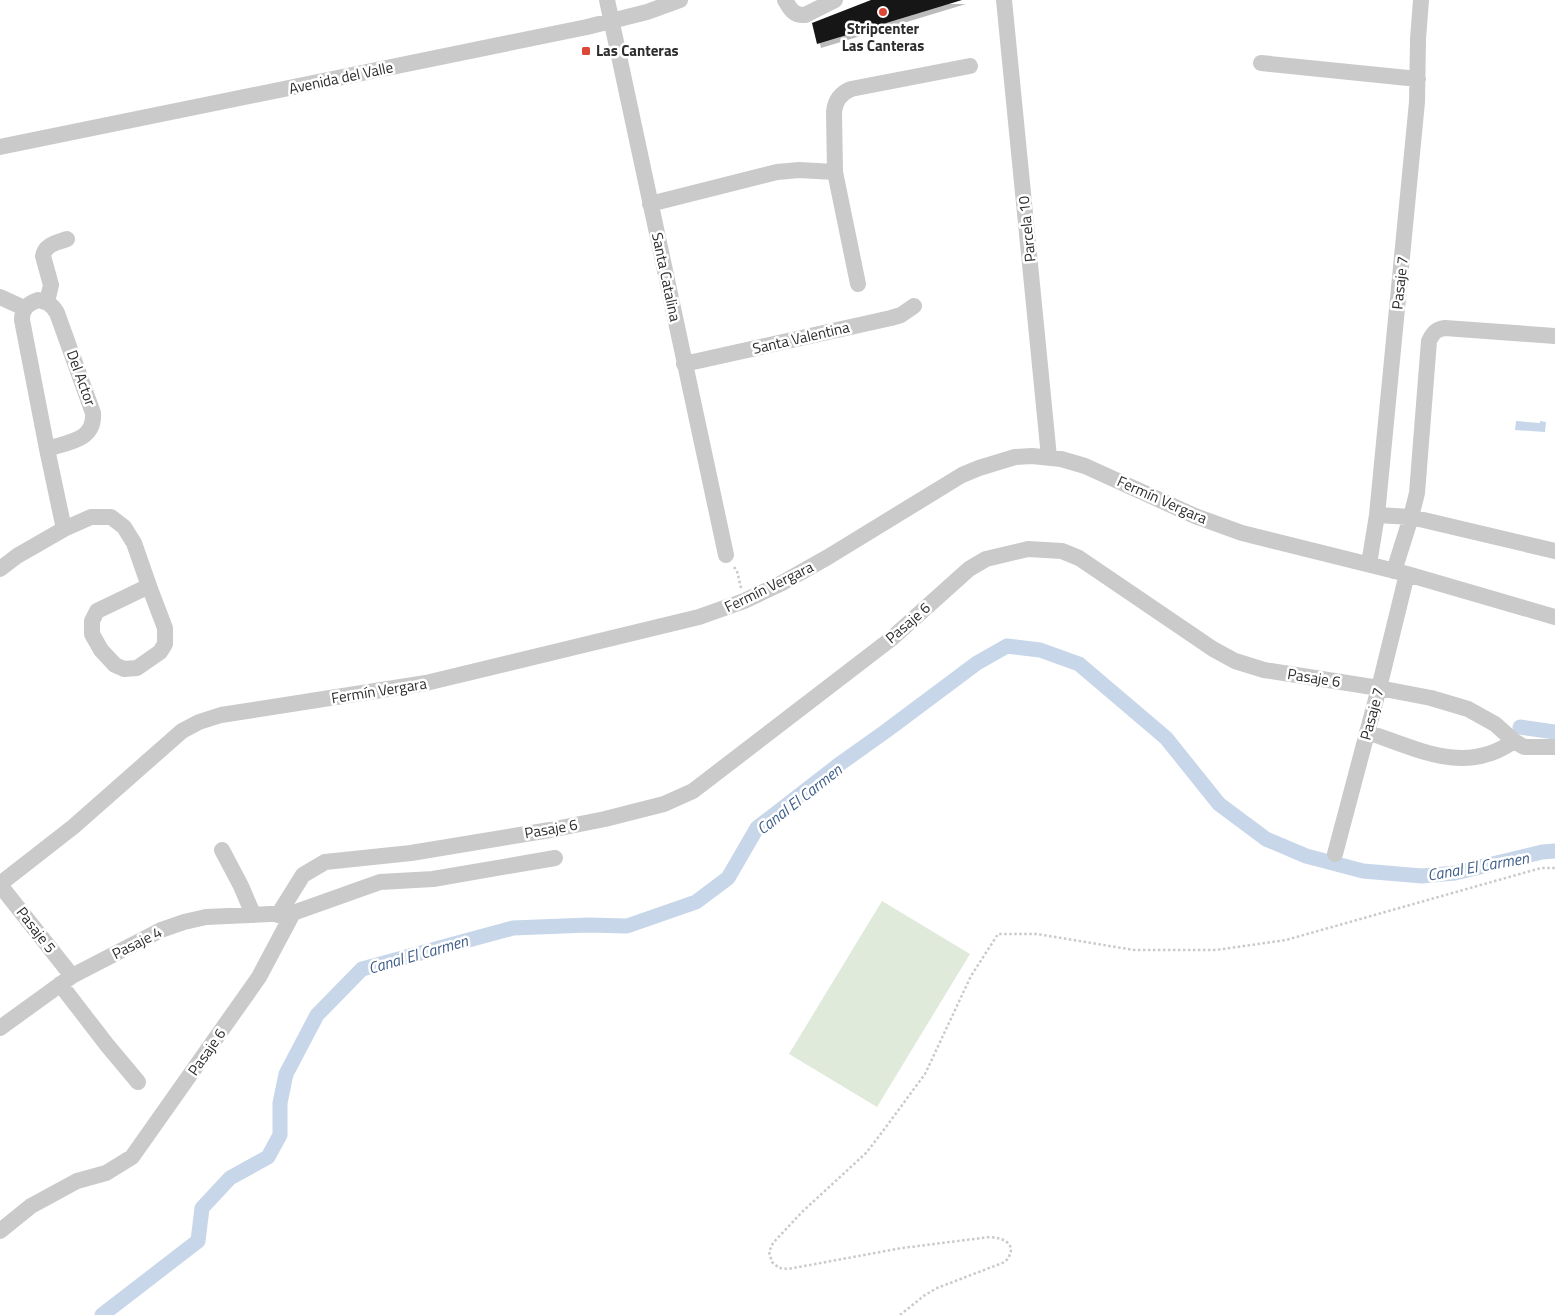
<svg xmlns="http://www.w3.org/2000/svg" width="1555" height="1315" font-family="'Titillium Web',sans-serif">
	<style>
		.green { fill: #e0eadb }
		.water { fill: #c8d6e9 }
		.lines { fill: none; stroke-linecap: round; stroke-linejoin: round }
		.canal { stroke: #c8d6e9; stroke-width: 15 }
		.building { fill: #141414; filter: url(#shadow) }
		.path { stroke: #cacaca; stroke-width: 2.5; stroke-dasharray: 2.5 2.5; stroke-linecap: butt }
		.minor { stroke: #cacaca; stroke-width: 16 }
		.poi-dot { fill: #db4838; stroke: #fff; stroke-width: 2 }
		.labels { text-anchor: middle; stroke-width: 5; stroke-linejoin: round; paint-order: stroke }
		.poi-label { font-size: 15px; font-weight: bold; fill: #2d2d2d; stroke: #fff }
		.street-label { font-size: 15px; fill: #2d2d2d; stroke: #fff }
		.water-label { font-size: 16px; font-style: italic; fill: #40608a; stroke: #fff }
	</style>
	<defs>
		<filter id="shadow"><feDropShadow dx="4" dy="4" stdDeviation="0" flood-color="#0004"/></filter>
	</defs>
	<rect width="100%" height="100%" fill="#fff"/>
	<path class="green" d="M 882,901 L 970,954 L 877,1107 L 789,1054 Z"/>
	<path class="water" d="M 1516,421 L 1540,423 L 1540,421 L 1546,422 L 1545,432 L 1515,430 Z"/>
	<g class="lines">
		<path class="canal" d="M 1520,727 L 1555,732
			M 102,1315 L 198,1241 L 202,1208 L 230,1178 L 268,1157 L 280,1135 L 280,1103 L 286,1074 L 317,1015 L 362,969 L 513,928 L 588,925 L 627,926 L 696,902 L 728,878 L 757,828 L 841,763 L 886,731 L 977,663 L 1007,646 L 1040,650 L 1079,664 L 1166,738 L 1219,804 L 1266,839 L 1306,856 L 1363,871 L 1422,876 L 1455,873 L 1542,852 L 1555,851"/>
	</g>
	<path class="building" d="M 871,0 L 962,0 L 817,44 L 812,23 Z"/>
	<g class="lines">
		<path class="path" d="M 734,567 L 737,571 L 741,588
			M 900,1315 L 925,1295 L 937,1288 L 1005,1262 C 1019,1246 1006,1238 990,1237 L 902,1248 L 788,1269 L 779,1268 L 772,1262 L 769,1252 L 773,1243 L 802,1212 L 866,1153 L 880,1135 L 925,1074 L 971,976 L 998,934 L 1037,934 L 1134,950 L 1216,950 L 1286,940 L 1541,868 L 1555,868"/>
		<path class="minor" d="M 607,0 L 726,555
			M 785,0 C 790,9 794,16 805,15 L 835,0
			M 1004,0 L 1049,457
			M 1261,63 L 1418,79
			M 0,147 L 587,27 L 647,12 L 680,0
			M 650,204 L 777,172 L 799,170 L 835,172
			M 858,284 L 835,172 L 834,112 C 835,101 841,93 851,89 L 970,66
			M 0,297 L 24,308
			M 38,300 C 47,302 52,304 57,313 L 93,413 C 95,441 68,442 47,449 L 22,320 C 22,309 27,304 38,300 Z
			M 47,302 L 51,285 L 43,256 C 45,244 57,243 67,239
			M 684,364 L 891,318 L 901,315 L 914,306
			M 47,449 L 64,529
			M 1377,515 L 1411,517 L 1555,551
			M 1369,564 L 1377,515 L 1417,102 L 1418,39 L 1421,0
			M 0,569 L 17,556 L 64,529 L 91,517 L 111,517 L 124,527 L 134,543 L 149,586
			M 1394,571 L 1411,517 L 1417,493 L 1429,341 C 1433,333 1436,329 1445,328 L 1555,336
			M 149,586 L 165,628 L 165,644 L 160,652 L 137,668 L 124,669 L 115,665 L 101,650 L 92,634 L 92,621 L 97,611 Z
			M 1367,732 C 1418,749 1465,776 1514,741
			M 222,850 L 241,886 L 253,914
			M 1335,854 L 1379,688 L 1407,574
			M 0,884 L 73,827 L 182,731 L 199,722 L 221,715 L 426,683 L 699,617 L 744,601 L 782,583 L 828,557 L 962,475 L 979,468 L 1015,457 L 1032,456 L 1061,459 L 1085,466 L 1195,516 L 1242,533 L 1407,574 L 1555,617
			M 0,885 L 72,976
			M 278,915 L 303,875 L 325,862 L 411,853 L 550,830 L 605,819 L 664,804 L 693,791 L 891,639 L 969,569 L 986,559 L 1028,549 L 1062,551 L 1079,558 L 1213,649 L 1235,661 L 1264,670 L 1379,688 L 1431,698 L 1468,709 L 1495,724 L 1514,741 L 1524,747 L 1555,747
			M 60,984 L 107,1045 L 138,1082
			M 0,1028 L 72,976 L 161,930 L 184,922 L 206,917 L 293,913 L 380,882 L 433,879 L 555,858
			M 0,1231 L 31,1206 L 77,1181 L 106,1173 L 132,1157 L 259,977 L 293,913"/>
	</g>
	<g class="poi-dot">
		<circle cx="883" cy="12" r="5"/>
		<rect x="581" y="46" width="10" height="10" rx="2.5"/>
	</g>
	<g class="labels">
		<g class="poi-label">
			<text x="883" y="34">Stripcenter<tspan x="883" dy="17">Las Canteras</tspan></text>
			<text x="596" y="56" text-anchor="start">Las Canteras</text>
		</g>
		<g class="street-label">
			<text transform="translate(341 78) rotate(-12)" y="5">Avenida del Valle</text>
			<text transform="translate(1027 229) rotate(-96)" y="5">Parcela 10</text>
			<text transform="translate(666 277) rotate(78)" y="5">Santa Catalina</text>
			<text transform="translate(1400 283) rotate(-84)" y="5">Pasaje 7</text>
			<text transform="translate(801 338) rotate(-13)" y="5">Santa Valentina</text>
			<text transform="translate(81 378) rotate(70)" y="5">Del Actor</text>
			<text transform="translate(1162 500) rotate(24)" y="5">Fermín Vergara</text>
			<text transform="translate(769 587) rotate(-26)" y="5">Fermín Vergara</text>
			<text transform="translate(908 623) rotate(-41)" y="5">Pasaje 6</text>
			<text transform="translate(1314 678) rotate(9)" y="5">Pasaje 6</text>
			<text transform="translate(379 691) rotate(-9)" y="5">Fermín Vergara</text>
			<text transform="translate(1372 714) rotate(-75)" y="5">Pasaje 7</text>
			<text transform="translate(551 829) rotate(-10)" y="5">Pasaje 6</text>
			<text transform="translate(36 930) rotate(52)" y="5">Pasaje 5</text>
			<text transform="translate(137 943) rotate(-27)" y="5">Pasaje 4</text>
			<text transform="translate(207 1052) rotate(-55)" y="5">Pasaje 6</text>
		</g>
		<g class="water-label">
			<text transform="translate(799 799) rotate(-38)" y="6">Canal El Carmen</text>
			<text transform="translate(1478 866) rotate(-10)" y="6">Canal El Carmen</text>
			<text transform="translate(418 954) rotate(-16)" y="6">Canal El Carmen</text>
		</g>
	</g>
</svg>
